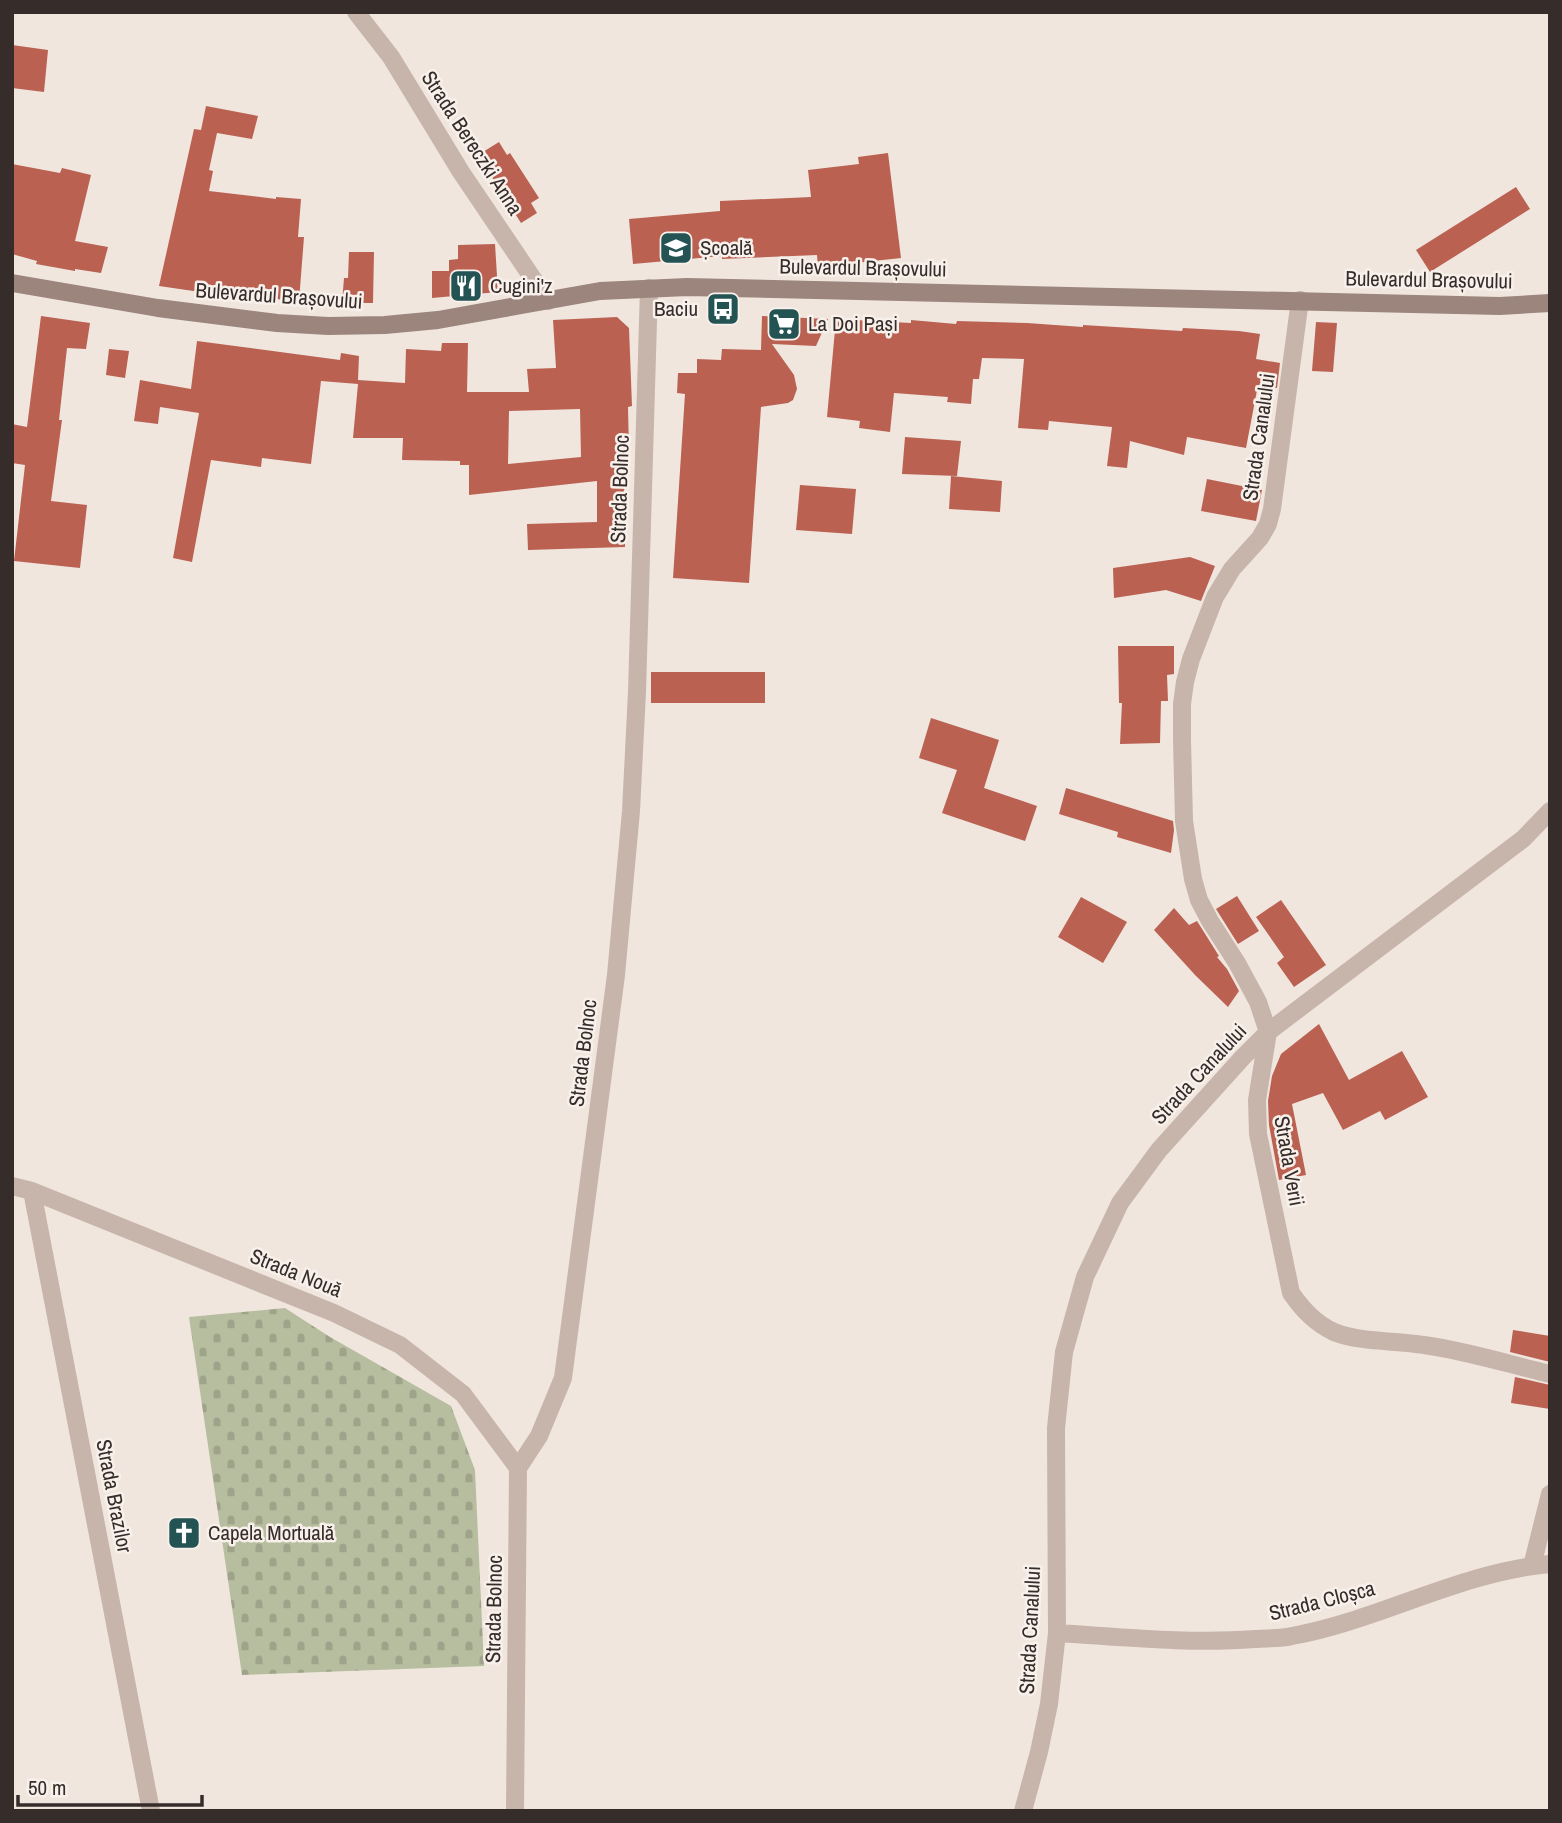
<svg xmlns="http://www.w3.org/2000/svg" width="1562" height="1823" font-family="'Archivo Narrow',sans-serif">
	<style>
		.cemetery { fill: url(#cemetery-stones) }
		.building { fill: #ba6152; fill-rule: evenodd }
		.lines { fill: none; stroke-linecap: round; stroke-linejoin: round }
		.minor { stroke: #c7b5ab; stroke-width: 18 }
		.tertiary { stroke: #c7b5ab; stroke-width: 18 }
		.secondary { stroke: #9b857d; stroke-width: 18 }
		.labels { text-anchor: middle; stroke-width: 5; stroke-linejoin: round; paint-order: stroke }
		.street-label { font-size: 21px; fill: #362c2a; stroke: #f8f0ea }
		.poi-label { font-size: 21px; fill: #362c2a; stroke: #f8f0ea; text-anchor: start }
	</style>
	<defs>
		<pattern id="cemetery-stones" width="16" height="16" patternUnits="userSpaceOnUse" patternTransform="scale(1.75)"><rect width="16" height="16" fill="#b7be9f"/><path d="M2 7V4a2 2 0 0 1 4 0v3zM10 15v-3a2 2 0 0 1 4 0v3z" fill="#9ea389"/></pattern>
	</defs>
	<rect width="100%" height="100%" fill="#f0e6de"/>
	<path class="cemetery" d="M 285,1308 L 330,1337 L 451,1406 L 475,1470 L 484,1666 L 242,1675 L 189,1317 Z"/>
	<path class="building" d="M 12,45 L 48,50 L 44,92 L 12,88 Z
		M 206,106 L 258,116 L 252,139 L 217,133 L 209,170 L 213,171 L 209,191 L 276,199 L 276,197 L 301,199 L 298,237 L 304,237 L 299,301 L 214,294 L 159,286 L 194,129 L 201,130 Z
		M 499,142 L 507,155 L 510,153 L 539,198 L 531,203 L 537,213 L 521,223 L 478,155 Z
		M 888,153 L 901,258 L 818,267 L 817,255 L 722,259 L 722,256 L 633,264 L 629,219 L 720,211 L 720,201 L 811,197 L 808,170 L 859,164 L 858,157 Z
		M 12,164 L 60,173 L 62,168 L 91,175 L 75,241 L 108,247 L 101,273 L 75,269 L 75,271 L 36,264 L 37,261 L 12,254 Z
		M 1516,187 L 1530,209 L 1430,272 L 1416,250 Z
		M 495,244 L 498,292 L 432,298 L 432,271 L 449,271 L 449,260 L 458,259 L 458,245 Z
		M 349,252 L 374,252 L 373,303 L 342,303 L 344,278 L 348,278 Z
		M 41,316 L 90,323 L 86,349 L 67,348 L 59,420 L 62,420 L 51,501 L 87,505 L 80,568 L 14,561 L 25,465 L 12,463 L 12,424 L 27,427 Z
		M 762,316 L 828,319 L 816,346 L 772,344 L 794,375 L 797,389 L 793,400 L 788,403 L 761,407 L 749,583 L 673,578 L 685,394 L 677,393 L 678,373 L 697,373 L 697,359 L 721,360 L 722,349 L 761,350 Z
		M 617,317 L 629,328 L 632,406 L 628,407 L 629,452 L 628,452 L 627,475 L 624,475 L 625,547 L 528,550 L 527,524 L 597,522 L 597,481 L 469,495 L 469,465 L 460,465 L 460,461 L 402,460 L 403,438 L 353,438 L 358,384 L 321,381 L 311,464 L 262,458 L 261,467 L 211,460 L 192,562 L 173,558 L 199,413 L 160,407 L 158,424 L 134,421 L 140,380 L 191,389 L 197,341 L 340,360 L 341,353 L 359,356 L 358,380 L 405,383 L 406,349 L 441,351 L 442,343 L 468,343 L 467,392 L 529,392 L 527,369 L 556,368 L 553,320 ZM 580,409 L 581,457 L 508,464 L 509,411 Z
		M 836,319 L 911,323 L 911,320 L 956,324 L 957,321 L 1027,323 L 1083,327 L 1083,325 L 1182,331 L 1183,328 L 1239,331 L 1260,334 L 1256,359 L 1280,363 L 1277,388 L 1258,385 L 1246,448 L 1187,437 L 1184,455 L 1130,441 L 1127,468 L 1107,466 L 1112,427 L 1049,421 L 1048,430 L 1018,428 L 1024,359 L 982,358 L 979,379 L 973,379 L 971,404 L 947,402 L 948,397 L 894,393 L 890,432 L 859,428 L 860,421 L 827,417 Z
		M 1316,322 L 1337,323 L 1333,372 L 1312,371 Z
		M 109,349 L 129,351 L 125,378 L 106,375 Z
		M 905,437 L 961,441 L 957,476 L 902,474 Z
		M 951,476 L 1002,481 L 1000,512 L 949,509 Z
		M 1207,479 L 1262,490 L 1256,521 L 1201,511 Z
		M 800,485 L 856,489 L 852,534 L 796,530 Z
		M 1190,557 L 1215,566 L 1201,601 L 1166,590 L 1114,598 L 1113,568 Z
		M 1118,646 L 1174,646 L 1174,674 L 1167,675 L 1168,701 L 1161,701 L 1160,743 L 1120,744 L 1122,703 L 1119,703 Z
		M 651,672 L 765,672 L 765,703 L 651,703 Z
		M 931,718 L 999,740 L 984,788 L 1037,806 L 1025,841 L 942,813 L 957,770 L 919,758 Z
		M 1066,788 L 1173,821 L 1174,830 L 1171,853 L 1117,837 L 1118,832 L 1059,814 Z
		M 1237,896 L 1259,931 L 1238,944 L 1216,909 Z
		M 1081,897 L 1127,922 L 1103,963 L 1058,937 Z
		M 1281,900 L 1326,965 L 1294,987 L 1277,963 L 1284,957 L 1256,917 Z
		M 1174,908 L 1189,925 L 1197,921 L 1219,956 L 1217,957 L 1227,969 L 1239,991 L 1228,1007 L 1196,976 L 1154,930 Z
		M 1319,1024 L 1349,1080 L 1402,1051 L 1428,1097 L 1385,1120 L 1380,1111 L 1343,1130 L 1323,1093 L 1292,1104 L 1306,1175 L 1279,1180 L 1269,1125 L 1268,1101 L 1272,1076 L 1281,1054 Z
		M 1513,1330 L 1550,1336 L 1550,1362 L 1510,1352 Z
		M 1515,1377 L 1550,1385 L 1550,1409 L 1511,1403 Z"/>
	<g class="lines">
		<path class="minor" d="M 356,12 L 391,57 L 461,172 L 548,301
			M 1300,300 L 1272,509 L 1268,524 L 1260,538 L 1232,569 L 1215,597 L 1191,659 L 1185,682 L 1182,704 L 1182,740 L 1184,821 L 1193,879 L 1199,900 L 1210,921 L 1237,963 L 1258,1002 L 1268,1032 L 1257,1100 L 1258,1134 L 1291,1293 C 1303,1310 1315,1323 1334,1332 C 1362,1343 1395,1340 1424,1345 C 1467,1351 1508,1364 1550,1374
			M 12,1186 L 32,1191 L 334,1313 L 400,1345 L 463,1394 L 518,1468
			M 32,1191 L 151,1811
			M 1532,1566 L 1550,1494
			M 1057,1633 C 1123,1637 1189,1644 1255,1639 C 1267,1638 1280,1639 1292,1636 C 1380,1620 1460,1572 1550,1564
			M 1023,1811 L 1039,1752 L 1049,1704 L 1057,1633 L 1056,1428 L 1064,1352 L 1085,1277 L 1120,1203 L 1159,1150 L 1243,1057 L 1268,1032 L 1523,839 L 1550,811"/>
		<path class="tertiary" d="M 515,1811 L 518,1468 L 539,1436 L 563,1378 L 616,975 L 631,811 L 637,692 L 649,288"/>
		<path class="secondary" d="M 12,283 L 158,308 L 277,323 L 328,326 L 385,325 L 438,320 L 600,291 L 687,287 L 1500,306 L 1550,303"/>
	</g>
	<defs>
		<symbol id="school-square" viewBox="-11 -11 22 22"><rect x="-9" y="-9" width="18" height="18" rx="4" fill="#235352" stroke="#f8f0ea"/><path d="M0-5L7-2L0 1L-7-2ZM-4 1L0 2.5L4 1V4Q0 6-4 4Z" fill="#fff"/></symbol>
		<symbol id="restaurant-square" viewBox="-11 -11 22 22"><rect x="-9" y="-9" width="18" height="18" rx="4" fill="#235352" stroke="#f8f0ea"/><path d="M-5-6h1v4h1v-4h1v4h1v-4h1v5L-1.5 .5V6h-2V.5L-5-1ZM5-6V6H3V1.5H1.5Q1.5-4 5-6Z" fill="#fff"/></symbol>
		<symbol id="bus-square" viewBox="-11 -11 22 22"><rect x="-9" y="-9" width="18" height="18" rx="4" fill="#235352" stroke="#f8f0ea"/><path d="M-5-6H5V4H4V6H2V4H-2V6H-4V4H-5ZM-3.5-4V0h7V-4ZM-3.5 1.2v1.5H-2V1.2ZM2 1.2v1.5H3.5V1.2Z" fill="#fff"/></symbol>
		<symbol id="supermarket-square" viewBox="-11 -11 22 22"><rect x="-9" y="-9" width="18" height="18" rx="4" fill="#235352" stroke="#f8f0ea"/><path d="M-6-5.5h2.5l.6 2H6L4.5 2H-2.5L-4.4-4H-6ZM-1.5 3.2a1.3 1.3 0 1 0 .1 0ZM3 3.2a1.3 1.3 0 1 0 .1 0Z" fill="#fff"/></symbol>
		<symbol id="church-square" viewBox="-11 -11 22 22"><rect x="-9" y="-9" width="18" height="18" rx="4" fill="#235352" stroke="#f8f0ea"/><path d="M-1.2-6h2.4v3.5h3.3v2.4h-3.3V6h-2.4V-.1h-3.3v-2.4h3.3Z" fill="#fff"/></symbol>
	</defs>
	<g fill-rule="evenodd">
		<use href="#school-square" x="657" y="229" width="38" height="38"/>
		<use href="#restaurant-square" x="447" y="267" width="38" height="38"/>
		<use href="#bus-square" x="704" y="290" width="38" height="38"/>
		<use href="#supermarket-square" x="765" y="305" width="38" height="38"/>
		<use href="#church-square" x="165" y="1514" width="38" height="38"/>
	</g>
	<g class="labels">
		<g class="street-label">
			<text transform="translate(472 143) rotate(57)" y="7">Strada Bereczki Anna</text>
			<text transform="translate(863 268) rotate(1)" y="7">Bulevardul Brașovului</text>
			<text transform="translate(1429 280) rotate(1)" y="7">Bulevardul Brașovului</text>
			<text transform="translate(279 296) rotate(4)" y="7">Bulevardul Brașovului</text>
			<text transform="translate(1259 437) rotate(-82)" y="7">Strada Canalului</text>
			<text transform="translate(620 489) rotate(-88)" y="7">Strada Bolnoc</text>
			<text transform="translate(583 1053) rotate(-83)" y="7">Strada Bolnoc</text>
			<text transform="translate(1199 1074) rotate(-47)" y="7">Strada Canalului</text>
			<text transform="translate(1289 1161) rotate(80)" y="7">Strada Verii</text>
			<text transform="translate(296 1273) rotate(22)" y="7">Strada Nouă</text>
			<text transform="translate(114 1496) rotate(79)" y="7">Strada Brazilor</text>
			<text transform="translate(1322 1601) rotate(-14)" y="7">Strada Cloșca</text>
			<text transform="translate(494 1609) rotate(-89)" y="7">Strada Bolnoc</text>
			<text transform="translate(1030 1630) rotate(-87)" y="7">Strada Canalului</text>
		</g>
		<g class="poi-label">
			<text x="700" y="255">Școală</text>
			<text x="490" y="293">Cugini'z</text>
			<text x="698" y="316" text-anchor="end">Baciu</text>
			<text x="808" y="331">La Doi Pași</text>
			<text x="208" y="1540">Capela Mortuală</text>
		</g>
	</g>
	<rect width="1562" height="1823" fill="none" stroke="#362c2a" stroke-width="28"/>
	<path d="M18 1795v10h184v-10" fill="none" stroke="#362c2a" stroke-width="3.5"/>
	<text x="28" y="1795" font-size="21" fill="#362c2a" stroke="#f8f0ea" stroke-width="5" paint-order="stroke">50 m</text>
</svg>
